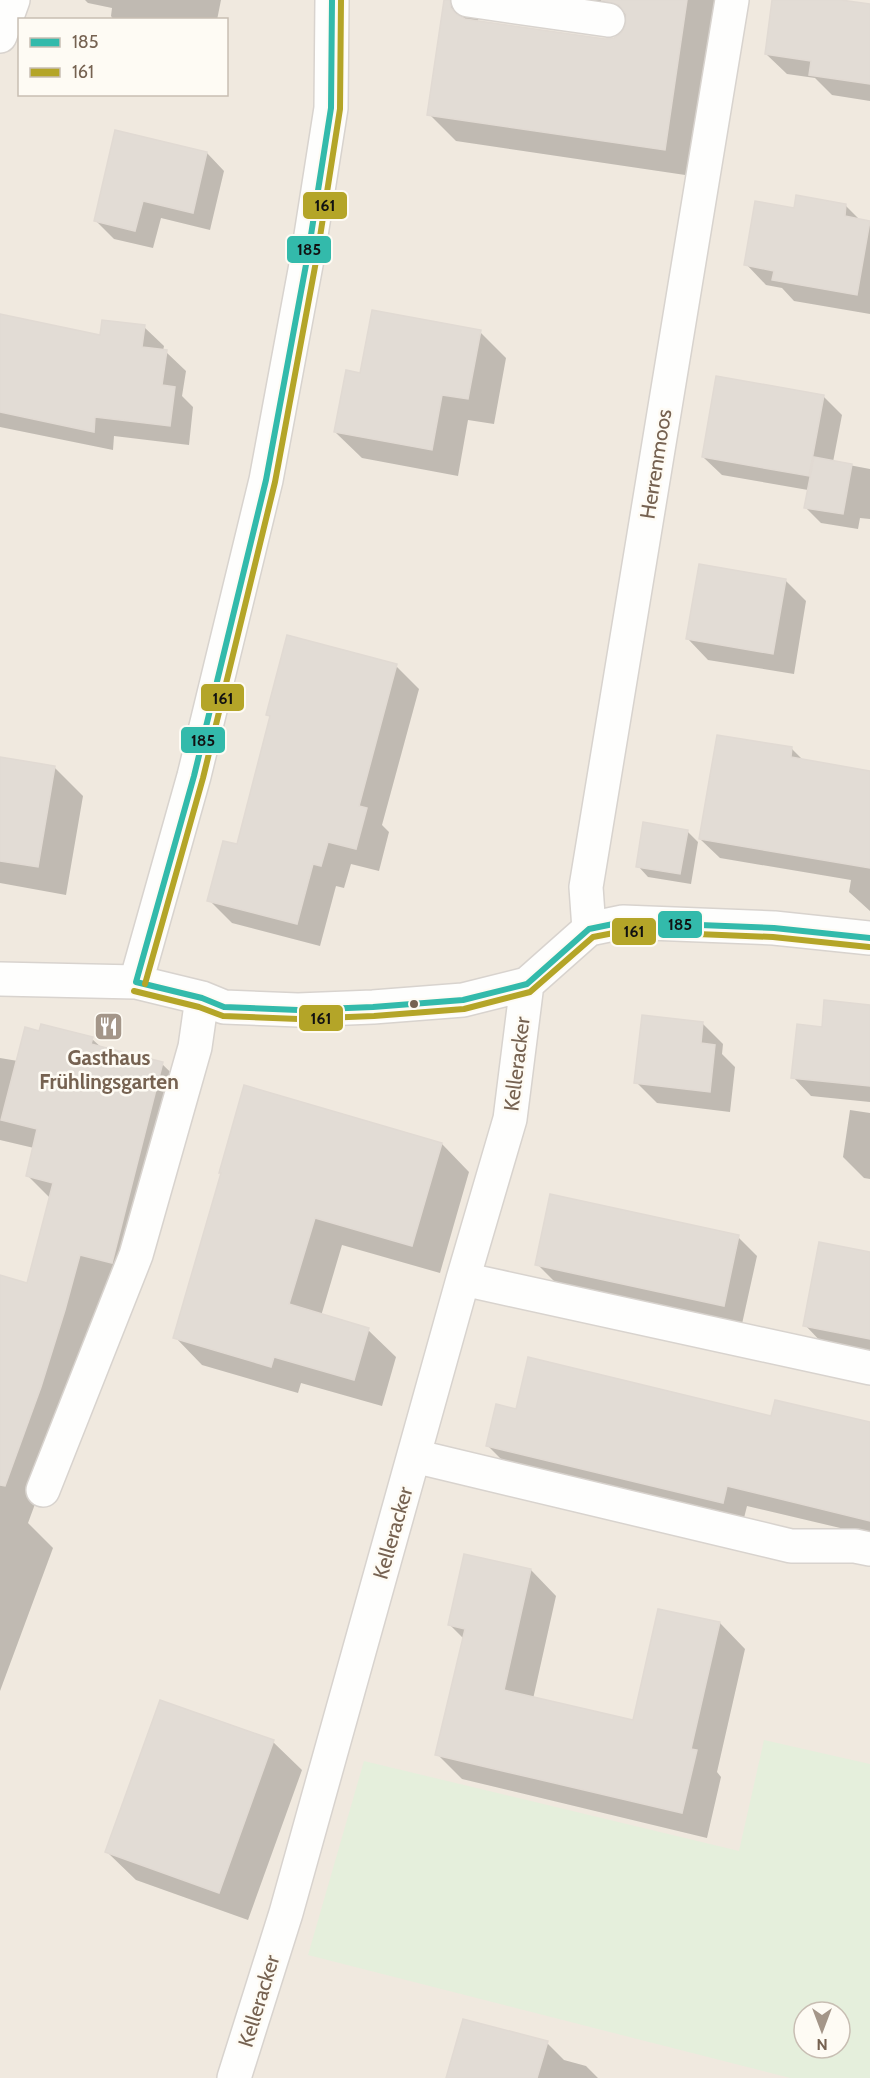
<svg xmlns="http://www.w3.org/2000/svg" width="870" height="2078" font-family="Cabin,sans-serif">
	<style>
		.residential { fill: #f0e9df; fill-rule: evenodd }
		.green { fill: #e5efdc; fill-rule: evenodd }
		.shadow { fill: #0003; fill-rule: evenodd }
		.building { fill: #e2dcd5; stroke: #e1dad3; stroke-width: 1.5 }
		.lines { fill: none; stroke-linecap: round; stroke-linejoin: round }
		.minor-casing { stroke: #d8d3ce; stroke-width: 36 }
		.minor { stroke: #fefefd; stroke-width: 33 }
		.bus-1-casing { stroke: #fefbf4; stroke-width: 10 }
		.bus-2-casing { stroke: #fefbf4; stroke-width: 10 }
		.bus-1 { stroke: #33baab; stroke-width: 6 }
		.bus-2 { stroke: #b4a528; stroke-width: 6 }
		.bus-dot { fill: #766251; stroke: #fefbf4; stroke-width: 2 }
		.labels { text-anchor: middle; stroke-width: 5; stroke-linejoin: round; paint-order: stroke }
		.street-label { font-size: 21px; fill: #766251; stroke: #fefbf4 }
		.poi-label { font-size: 21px; font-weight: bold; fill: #766251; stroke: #fefbf4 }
		.line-badge { stroke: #fefbf4; stroke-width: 2 }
		.pale-badge-label { font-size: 16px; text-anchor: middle; font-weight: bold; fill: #111 }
	</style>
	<rect width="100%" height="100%" fill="#f8f6f0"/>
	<path class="residential" d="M 0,0 L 870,0 L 870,2078 L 0,2078 ZM 20,20 L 226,20 L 226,94 L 20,94 ZM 804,2012 L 840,2012 L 840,2048 L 804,2048 Z"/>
	<path class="green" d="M 764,1740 L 870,1764 L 870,2078 L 790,2078 L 308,1955 L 364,1761 L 739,1851 ZM 804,2012 L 840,2012 L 840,2048 L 804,2048 Z"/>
	<path class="shadow" d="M 85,0 L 221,0 L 217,20 L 114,20 L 111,16 L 112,8 L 88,3 Z
		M 446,0 L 726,0 L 692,176 L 456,141 L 429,114 ZM 498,8 L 627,26 L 624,33 L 616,39 L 605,40 L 477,22 L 480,16 Z
		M 774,0 L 831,0 L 870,6 L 870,101 L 832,95 L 815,78 L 787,74 L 766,54 Z
		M 207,153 L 224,171 L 210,230 L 161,218 L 153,248 L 114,239 L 96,221 Z
		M 846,206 L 860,220 L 870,223 L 870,314 L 794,301 L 782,288 L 766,285 L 746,264 L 795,209 Z
		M 0,316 L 101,337 L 144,327 L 164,346 L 163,351 L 166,352 L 186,371 L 182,396 L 193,407 L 189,445 L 114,436 L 113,450 L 0,427 Z
		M 480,332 L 506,358 L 494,424 L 468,420 L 458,476 L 362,458 L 335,432 L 361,374 Z
		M 823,396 L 842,415 L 833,462 L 870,469 L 870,519 L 860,518 L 858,529 L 821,523 L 805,507 L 808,490 L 722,475 L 703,457 Z
		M 785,580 L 806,601 L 794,674 L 708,660 L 688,639 Z
		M 396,666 L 419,689 L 382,825 L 389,832 L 379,871 L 351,864 L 344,888 L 336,886 L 320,946 L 232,923 L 209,900 L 238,846 L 271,718 L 267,714 Z
		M 792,749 L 804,761 L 870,772 L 870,911 L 849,892 L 851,880 L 720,858 L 700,839 Z
		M 0,758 L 55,768 L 83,796 L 66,895 L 0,883 Z
		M 687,831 L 698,842 L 691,884 L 648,877 L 638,866 Z
		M 870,1006 L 870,1102 L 811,1096 L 793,1077 L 823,1028 Z
		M 702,1023 L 723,1044 L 722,1054 L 735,1067 L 730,1112 L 657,1103 L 636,1082 Z
		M 92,1039 L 102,1048 L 162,1064 L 190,1091 L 139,1290 L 108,1281 L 92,1339 L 68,1415 L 28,1523 L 53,1548 L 0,1691 L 0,1277 L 28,1285 L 50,1198 L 27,1175 L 34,1148 L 0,1140 L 0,1058 L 18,1061 Z
		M 850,1110 L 870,1113 L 870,1179 L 864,1178 L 843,1157 Z
		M 442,1144 L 469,1172 L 440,1273 L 342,1245 L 321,1316 L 368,1330 L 396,1357 L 382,1406 L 301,1383 L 298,1393 L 202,1365 L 175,1337 L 223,1175 Z
		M 738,1237 L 757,1256 L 742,1324 L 556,1283 L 537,1264 Z
		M 870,1253 L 870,1354 L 825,1346 L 805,1325 Z
		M 517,1411 L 773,1418 L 870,1424 L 870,1535 L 747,1506 L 743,1522 L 508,1466 L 488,1446 Z
		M 531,1570 L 556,1596 L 533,1699 L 634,1722 L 720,1623 L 745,1649 L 717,1772 L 721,1777 L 707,1838 L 462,1779 L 437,1754 L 464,1639 L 450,1625 Z
		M 161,1702 L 273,1742 L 302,1770 L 248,1920 L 136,1880 L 107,1852 Z
		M 547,2043 L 564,2060 L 586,2066 L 598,2078 L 448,2078 Z"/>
	<path class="building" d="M 444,0 L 450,0 L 451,8 L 456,14 L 465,19 L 605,39 L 614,38 L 622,32 L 626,23 L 626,14 L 619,5 L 601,0 L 687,0 L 665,150 L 427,115 Z
		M 772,0 L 841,0 L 870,4 L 870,84 L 809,75 L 811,61 L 765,54 Z
		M 115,130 L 207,152 L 193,213 L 143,201 L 135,231 L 94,221 Z
		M 796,195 L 846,204 L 845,216 L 870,221 L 857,295 L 772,280 L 774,271 L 744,265 L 755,201 L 794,208 Z
		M 372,310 L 481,330 L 468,399 L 442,395 L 432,450 L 334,432 L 346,370 L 360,373 Z
		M 0,314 L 100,335 L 102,320 L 145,325 L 142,347 L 167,350 L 162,385 L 175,387 L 170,426 L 95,417 L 94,432 L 0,412 Z
		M 716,376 L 824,395 L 809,476 L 702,457 Z
		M 814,457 L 852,464 L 843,514 L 804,508 Z
		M 699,564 L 786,579 L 773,654 L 686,639 Z
		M 287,635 L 397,664 L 359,806 L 367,808 L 356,849 L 328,842 L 321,866 L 313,864 L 297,924 L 207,901 L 223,841 L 237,844 L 270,716 L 266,715 Z
		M 717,735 L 792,747 L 791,757 L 870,771 L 870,868 L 699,839 Z
		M 0,757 L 55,766 L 38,867 L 0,861 Z
		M 643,822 L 688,830 L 680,874 L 636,867 Z
		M 824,1000 L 870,1005 L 870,1086 L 791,1078 L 797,1024 L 822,1027 Z
		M 642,1015 L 703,1022 L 701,1043 L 715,1045 L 710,1092 L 634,1083 Z
		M 41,1024 L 93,1037 L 91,1044 L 163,1062 L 112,1263 L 80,1255 L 65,1310 L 41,1387 L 5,1486 L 0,1485 L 0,1275 L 27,1283 L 53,1183 L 26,1176 L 37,1129 L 1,1120 L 25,1027 L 39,1031 Z
		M 244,1085 L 442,1143 L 412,1246 L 315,1218 L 289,1304 L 369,1328 L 354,1380 L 274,1357 L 271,1367 L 173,1338 L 221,1173 L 219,1173 Z
		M 550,1194 L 739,1235 L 724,1306 L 535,1265 Z
		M 819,1242 L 870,1252 L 870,1339 L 803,1326 Z
		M 528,1357 L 771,1416 L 775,1400 L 870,1422 L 870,1521 L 727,1486 L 723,1503 L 486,1446 L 496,1404 L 516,1409 Z
		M 464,1554 L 531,1569 L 504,1690 L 633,1720 L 658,1609 L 720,1622 L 691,1749 L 697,1750 L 682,1813 L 435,1755 L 465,1629 L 448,1625 Z
		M 160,1700 L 274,1740 L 219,1893 L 105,1852 Z
		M 463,2019 L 548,2041 L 537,2078 L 446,2078 Z"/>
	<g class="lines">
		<defs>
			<path id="minor" d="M 468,0 L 608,20
				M 0,36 L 13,0
				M 589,929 L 586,887 L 732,0
				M 0,979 L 136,982 L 202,998 L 224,1007 L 298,1010 L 373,1007 L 463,1000 L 527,984 L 589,929 L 623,922 L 774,928 L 870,938
				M 136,982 L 194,776 L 266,480 L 308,254 L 331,108 L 332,0
				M 463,1279 L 870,1368
				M 414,1456 L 791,1546 L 855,1546 L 870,1549
				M 43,1490 L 136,1255 L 195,1047 L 202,998
				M 234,2078 L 286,1913 L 463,1279 L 510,1119 L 527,984"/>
		</defs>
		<use href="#minor" class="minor-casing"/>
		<use href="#minor" class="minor"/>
		<defs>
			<path id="bus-1" d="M 136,982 L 194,776 L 266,480 L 308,254 L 331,108 L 332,0
				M 136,982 L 202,998 L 224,1007 L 298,1010 L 373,1007 L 463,1000 L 527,984 L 589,929 L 623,922 L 774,928 L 870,938"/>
			<path id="bus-2" d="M 145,984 L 203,778 L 275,482 L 317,256 L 340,109 L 341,0
				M 134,991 L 199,1007 L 223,1016 L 298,1019 L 374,1016 L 464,1009 L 530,992 L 593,937 L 624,931 L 773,937 L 869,947"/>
		</defs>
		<use href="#bus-1" class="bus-1-casing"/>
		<use href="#bus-2" class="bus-2-casing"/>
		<use href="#bus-1" class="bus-1"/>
		<use href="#bus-2" class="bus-2"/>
	</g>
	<defs>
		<symbol id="restaurant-square" viewBox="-11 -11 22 22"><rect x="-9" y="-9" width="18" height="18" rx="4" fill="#a49689" stroke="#fefbf4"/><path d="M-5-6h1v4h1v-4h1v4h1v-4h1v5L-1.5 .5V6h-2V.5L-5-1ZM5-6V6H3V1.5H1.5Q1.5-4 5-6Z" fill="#fff"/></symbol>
	</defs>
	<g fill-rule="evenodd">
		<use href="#restaurant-square" x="92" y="1010" width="33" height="33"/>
	</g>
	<circle class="bus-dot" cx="414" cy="1004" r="5"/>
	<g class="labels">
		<g class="street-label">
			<text transform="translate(656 464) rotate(-81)" y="7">Herrenmoos</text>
			<text transform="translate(517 1064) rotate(-83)" y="7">Kelleracker</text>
			<text transform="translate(393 1533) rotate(-74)" y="7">Kelleracker</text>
			<text transform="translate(259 2001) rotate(-73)" y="7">Kelleracker</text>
		</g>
		<g class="poi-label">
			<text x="109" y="1065">Gasthaus<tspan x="109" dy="24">Frühlingsgarten</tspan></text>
		</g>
	</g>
	<g class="line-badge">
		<rect x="302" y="191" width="46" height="29" rx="6" fill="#b4a528"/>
		<rect x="286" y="235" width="46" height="29" rx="6" fill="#33baab"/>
		<rect x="200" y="683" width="45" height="29" rx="6" fill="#b4a528"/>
		<rect x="180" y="726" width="46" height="28" rx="6" fill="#33baab"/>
		<rect x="657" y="910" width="46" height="29" rx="6" fill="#33baab"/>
		<rect x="611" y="917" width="46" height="29" rx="6" fill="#b4a528"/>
		<rect x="298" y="1004" width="46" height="28" rx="6" fill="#b4a528"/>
	</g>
	<g class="pale-badge-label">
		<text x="325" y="211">161</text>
		<text x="309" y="255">185</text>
		<text x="223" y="704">161</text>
		<text x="203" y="746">185</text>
		<text x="680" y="930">185</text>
		<text x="634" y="937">161</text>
		<text x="321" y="1024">161</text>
	</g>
	<rect x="18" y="18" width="210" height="78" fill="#fefbf4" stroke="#c8beb3" stroke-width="1.5"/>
	<rect x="30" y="38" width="30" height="9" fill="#33baab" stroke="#c8beb3" stroke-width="1.5"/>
	<text x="72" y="48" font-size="18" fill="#766251">185</text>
	<rect x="30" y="68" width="30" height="9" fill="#b4a528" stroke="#c8beb3" stroke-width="1.5"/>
	<text x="72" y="78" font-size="18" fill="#766251">161</text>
	<g transform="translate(822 2030) rotate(180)"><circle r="28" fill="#fefbf4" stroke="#c8beb3" stroke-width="1.5"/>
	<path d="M0-4.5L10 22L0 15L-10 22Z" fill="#a49689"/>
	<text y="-9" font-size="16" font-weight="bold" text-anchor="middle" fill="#766251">N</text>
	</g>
</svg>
